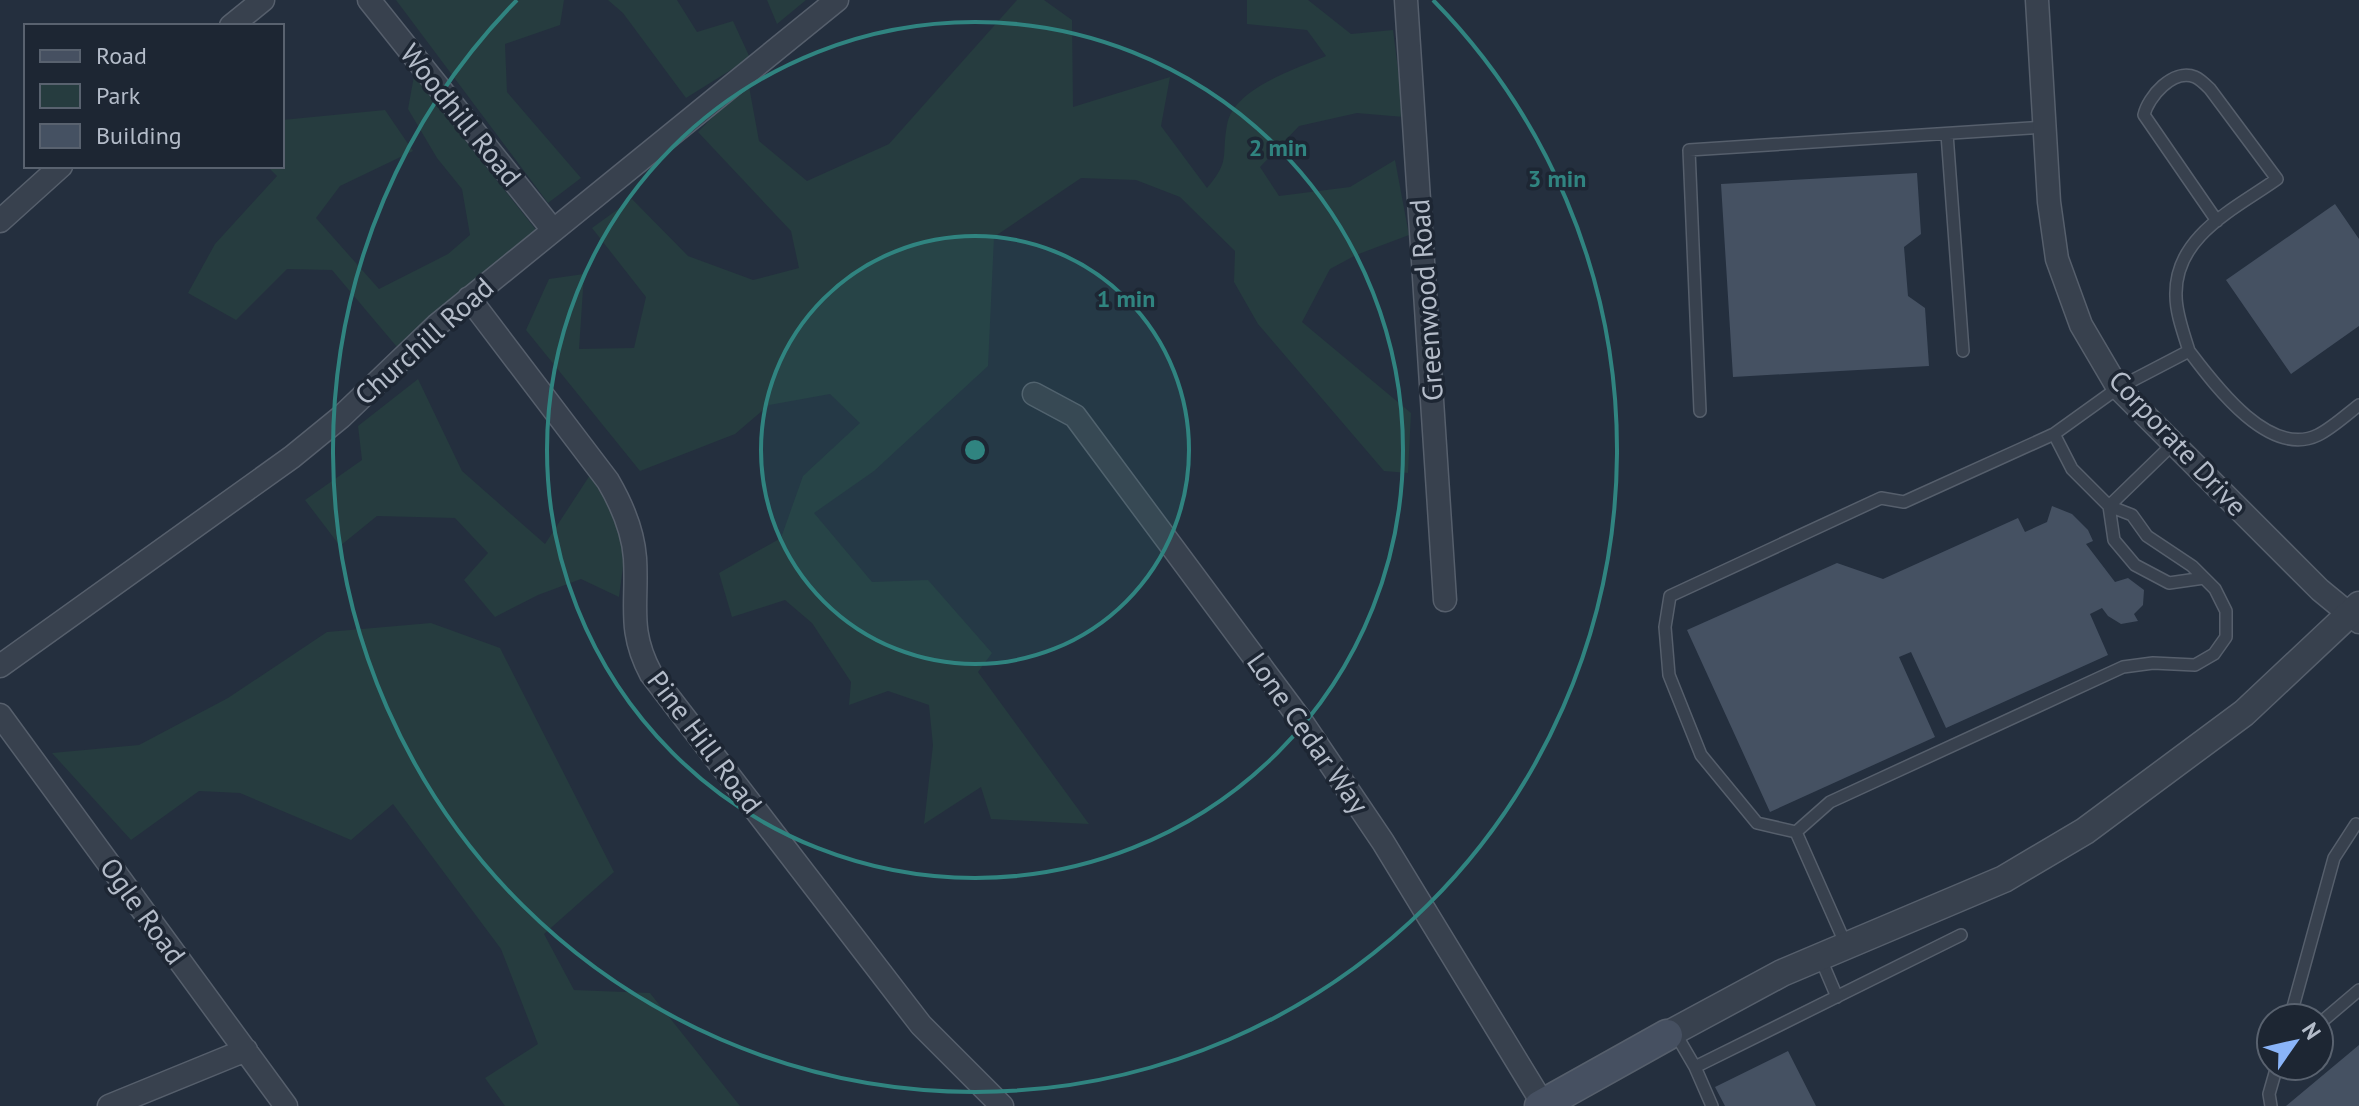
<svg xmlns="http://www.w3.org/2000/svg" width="2359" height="1106" font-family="'PT Sans',sans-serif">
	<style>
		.green { fill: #263c3f }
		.building { fill: #455162 }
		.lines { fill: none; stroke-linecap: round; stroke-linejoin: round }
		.service-casing { stroke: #565f6c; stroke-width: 14 }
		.minor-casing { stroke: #565f6c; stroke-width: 25 }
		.tertiary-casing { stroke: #565f6c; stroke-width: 29 }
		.secondary-casing { stroke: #565f6c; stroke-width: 33 }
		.service { stroke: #38414e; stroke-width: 11 }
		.minor { stroke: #38414e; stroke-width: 22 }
		.tertiary { stroke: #38414e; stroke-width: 26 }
		.secondary { stroke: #465061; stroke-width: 30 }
		.ring { fill: none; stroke: #308480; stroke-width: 4 }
		.labels { text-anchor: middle; stroke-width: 7; stroke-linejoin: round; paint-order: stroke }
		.street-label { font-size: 28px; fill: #b4bcc9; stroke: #1d2633 }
		.centre { fill: #308480; stroke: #1d2633; stroke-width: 4 }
		.ring-label { font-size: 24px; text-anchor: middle; font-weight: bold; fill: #308480; stroke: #1d2633; stroke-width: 7; stroke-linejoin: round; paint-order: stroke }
	</style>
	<rect width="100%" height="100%" fill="#242f3e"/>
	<path class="green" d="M 396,0 L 564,0 L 560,25 L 505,44 L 507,92 L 581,178 L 548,203 Z
		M 608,0 L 677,0 L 697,32 L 733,21 L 750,58 L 686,98 L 623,13 Z
		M 767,0 L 806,0 L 777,24 Z
		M 1017,0 L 1044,0 L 1072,20 L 1073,107 L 1170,77 L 1161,126 L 1207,188 C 1231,160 1221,157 1227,125 C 1233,88 1296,69 1326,56 L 1307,30 L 1247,24 L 1247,0 L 1308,0 L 1351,34 L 1393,30 L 1404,117 L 1357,113 L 1299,126 L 1260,167 L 1279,196 L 1350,187 L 1395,160 L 1409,235 L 1356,255 L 1330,269 L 1302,322 L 1411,413 L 1408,473 L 1384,471 L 1258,324 L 1234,282 L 1235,251 L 1180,197 L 1136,180 L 1081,178 L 994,237 L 988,366 L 874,471 L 814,513 L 872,582 L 928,580 L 992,653 L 978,672 L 1089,824 L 991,819 L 981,787 L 924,824 L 933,745 L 929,705 L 888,691 L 849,705 L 851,682 L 812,623 L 785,600 L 732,617 L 719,573 L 781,538 L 803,476 L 860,423 L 830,394 L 769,405 L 735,434 L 640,471 L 526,330 L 549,279 L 584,274 L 579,349 L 634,348 L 646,297 L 592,228 L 632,199 L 688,256 L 753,280 L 799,268 L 791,231 L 698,132 L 748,81 L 759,141 L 807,181 L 889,144 Z
		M 414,76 L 537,231 L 397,347 L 332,270 L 287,269 L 236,320 L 188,293 L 215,244 L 277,176 L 267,166 L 282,166 L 282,120 L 385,110 L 413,151 L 340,186 L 316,218 L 379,289 L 448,254 L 470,235 L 462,189 L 437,158 L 408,109 Z
		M 418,379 L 462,471 L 545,544 L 592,472 L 626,544 L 619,597 L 581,579 L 538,595 L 495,617 L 464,580 L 488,553 L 455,518 L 377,516 L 340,546 L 305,500 L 362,460 L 358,426 Z
		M 431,623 L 500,648 L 614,872 L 544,934 L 574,990 L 650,993 L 740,1106 L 505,1106 L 485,1078 L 538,1044 L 501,949 L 393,804 L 351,840 L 240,793 L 199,791 L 131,840 L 52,753 L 139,745 L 228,698 L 327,632 Z"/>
	<path class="building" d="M 1917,173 L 1921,234 L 1904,247 L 1908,296 L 1925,308 L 1929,366 L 1733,377 L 1721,184 Z
		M 2335,204 L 2359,239 L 2359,326 L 2291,374 L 2226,280 Z
		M 2052,506 L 2072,514 L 2088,530 L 2093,541 L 2086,544 L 2115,582 L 2128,578 L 2144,590 L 2143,605 L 2134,614 L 2138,621 L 2121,624 L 2108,616 L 2102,608 L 2090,614 L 2108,655 L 1946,728 L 1911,652 L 1899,657 L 1935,737 L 1770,812 L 1687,630 L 1837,563 L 1883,579 L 2018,518 L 2025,532 L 2047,522 Z
		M 2359,1045 L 2359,1106 L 2286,1106 Z
		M 1788,1051 L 1816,1106 L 1725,1106 L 1715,1087 Z"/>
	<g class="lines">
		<defs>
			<path id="service" d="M 1947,134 L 1963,351
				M 2189,351 C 2214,384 2269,459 2318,435 C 2332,428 2346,415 2359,405
				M 1700,411 L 1689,150 L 2045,127
				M 2054,434 L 2072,469 L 2109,506 L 2114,540 L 2135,565 L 2169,583 L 2204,578
				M 1796,832 L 1757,823 L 1701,755 L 1669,675 L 1665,627 L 1670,596 L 1881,498 L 1904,502 L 2054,434 L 2118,388 L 2189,351 C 2184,334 2176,314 2176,296 C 2174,236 2235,209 2277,179 L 2210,89 C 2206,85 2200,79 2195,77 C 2173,68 2148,97 2144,115 L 2217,221
				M 1796,832 L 1830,802 L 2123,667 L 2153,663 L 2195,665 L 2214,654 L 2226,637 L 2226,611 L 2215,589 L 2192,566 L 2147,536 L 2132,515 L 2109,506 L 2174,443
				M 1796,832 L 1846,945
				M 1820,957 L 1837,997
				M 2290,1018 L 2334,858 L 2356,824
				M 2319,1024 L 2359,990
				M 1674,1031 L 1695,1067
				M 1712,1106 L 1695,1067 L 1961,935
				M 2271,1106 L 2269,1094 L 2277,1066"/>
			<path id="minor" d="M 369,0 L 553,230
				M 1406,0 L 1445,600
				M 2037,0 L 2049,202 L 2057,259 L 2081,325 L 2118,388 L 2320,590 L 2359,622
				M 231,26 L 263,0
				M 0,221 L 61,166
				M 469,298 L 608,481 C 622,505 633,530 635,558 C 638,604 627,629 651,674 L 921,1025 L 1002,1106
				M 1034,394 L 1075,416 L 1300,719 L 1383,842 L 1543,1104
				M 0,666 L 292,457 L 341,417 L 437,325 L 837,0
				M 0,715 L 286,1106
				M 109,1106 L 246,1050"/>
			<path id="tertiary" d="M 1667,1035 L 1782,973 L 2004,879 L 2085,831 L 2244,713 L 2359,605"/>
			<path id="secondary" d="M 1540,1106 L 1667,1035"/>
		</defs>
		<use href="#service" class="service-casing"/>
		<use href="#minor" class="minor-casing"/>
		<use href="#tertiary" class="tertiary-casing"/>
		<use href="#secondary" class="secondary-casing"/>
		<use href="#service" class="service"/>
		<use href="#minor" class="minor"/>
		<use href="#tertiary" class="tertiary"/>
		<use href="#secondary" class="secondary"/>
	</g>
	<circle cx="975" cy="450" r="214" fill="#308480" fill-opacity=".12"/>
	<g class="ring">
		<circle cx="975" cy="450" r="214"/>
		<circle cx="975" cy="450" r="428"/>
		<path d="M1433 0A642 642 0 1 1 517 0"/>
	</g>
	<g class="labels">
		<g class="street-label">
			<text transform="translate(461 115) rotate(51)" y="10">Woodhill Road</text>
			<text transform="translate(1426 300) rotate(-94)" y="10">Greenwood Road</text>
			<text transform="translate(424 341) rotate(-42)" y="10">Churchill Road</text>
			<text transform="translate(2178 443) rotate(47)" y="10">Corporate Drive</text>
			<text transform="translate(1308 733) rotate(55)" y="10">Lone Cedar Way</text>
			<text transform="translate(705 742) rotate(53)" y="10">Pine Hill Road</text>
			<text transform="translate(143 911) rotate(54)" y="10">Ogle Road</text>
		</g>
	</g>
	<circle cx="975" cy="450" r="12" class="centre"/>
	<g class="ring-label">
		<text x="1278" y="156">2 min</text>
		<text x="1557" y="187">3 min</text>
		<text x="1126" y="307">1 min</text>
	</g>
	<rect x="24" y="24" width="260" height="144" fill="#1d2633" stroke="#59626f" stroke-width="2"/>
	<rect x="40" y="50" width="40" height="12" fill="#465061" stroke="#59626f" stroke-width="2"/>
	<text x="96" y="64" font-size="24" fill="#b4bcc9">Road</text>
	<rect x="40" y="84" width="40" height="24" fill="#263c3f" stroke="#59626f" stroke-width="2"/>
	<text x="96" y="104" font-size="24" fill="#b4bcc9">Park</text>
	<rect x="40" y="124" width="40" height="24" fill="#455162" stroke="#59626f" stroke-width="2"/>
	<text x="96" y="144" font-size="24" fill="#b4bcc9">Building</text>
	<g transform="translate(2295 1042) rotate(56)"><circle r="38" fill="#1d2633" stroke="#59626f" stroke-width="2"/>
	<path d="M0-6L14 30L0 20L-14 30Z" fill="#8ab4f8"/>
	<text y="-12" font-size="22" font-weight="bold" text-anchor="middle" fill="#b4bcc9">N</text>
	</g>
</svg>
